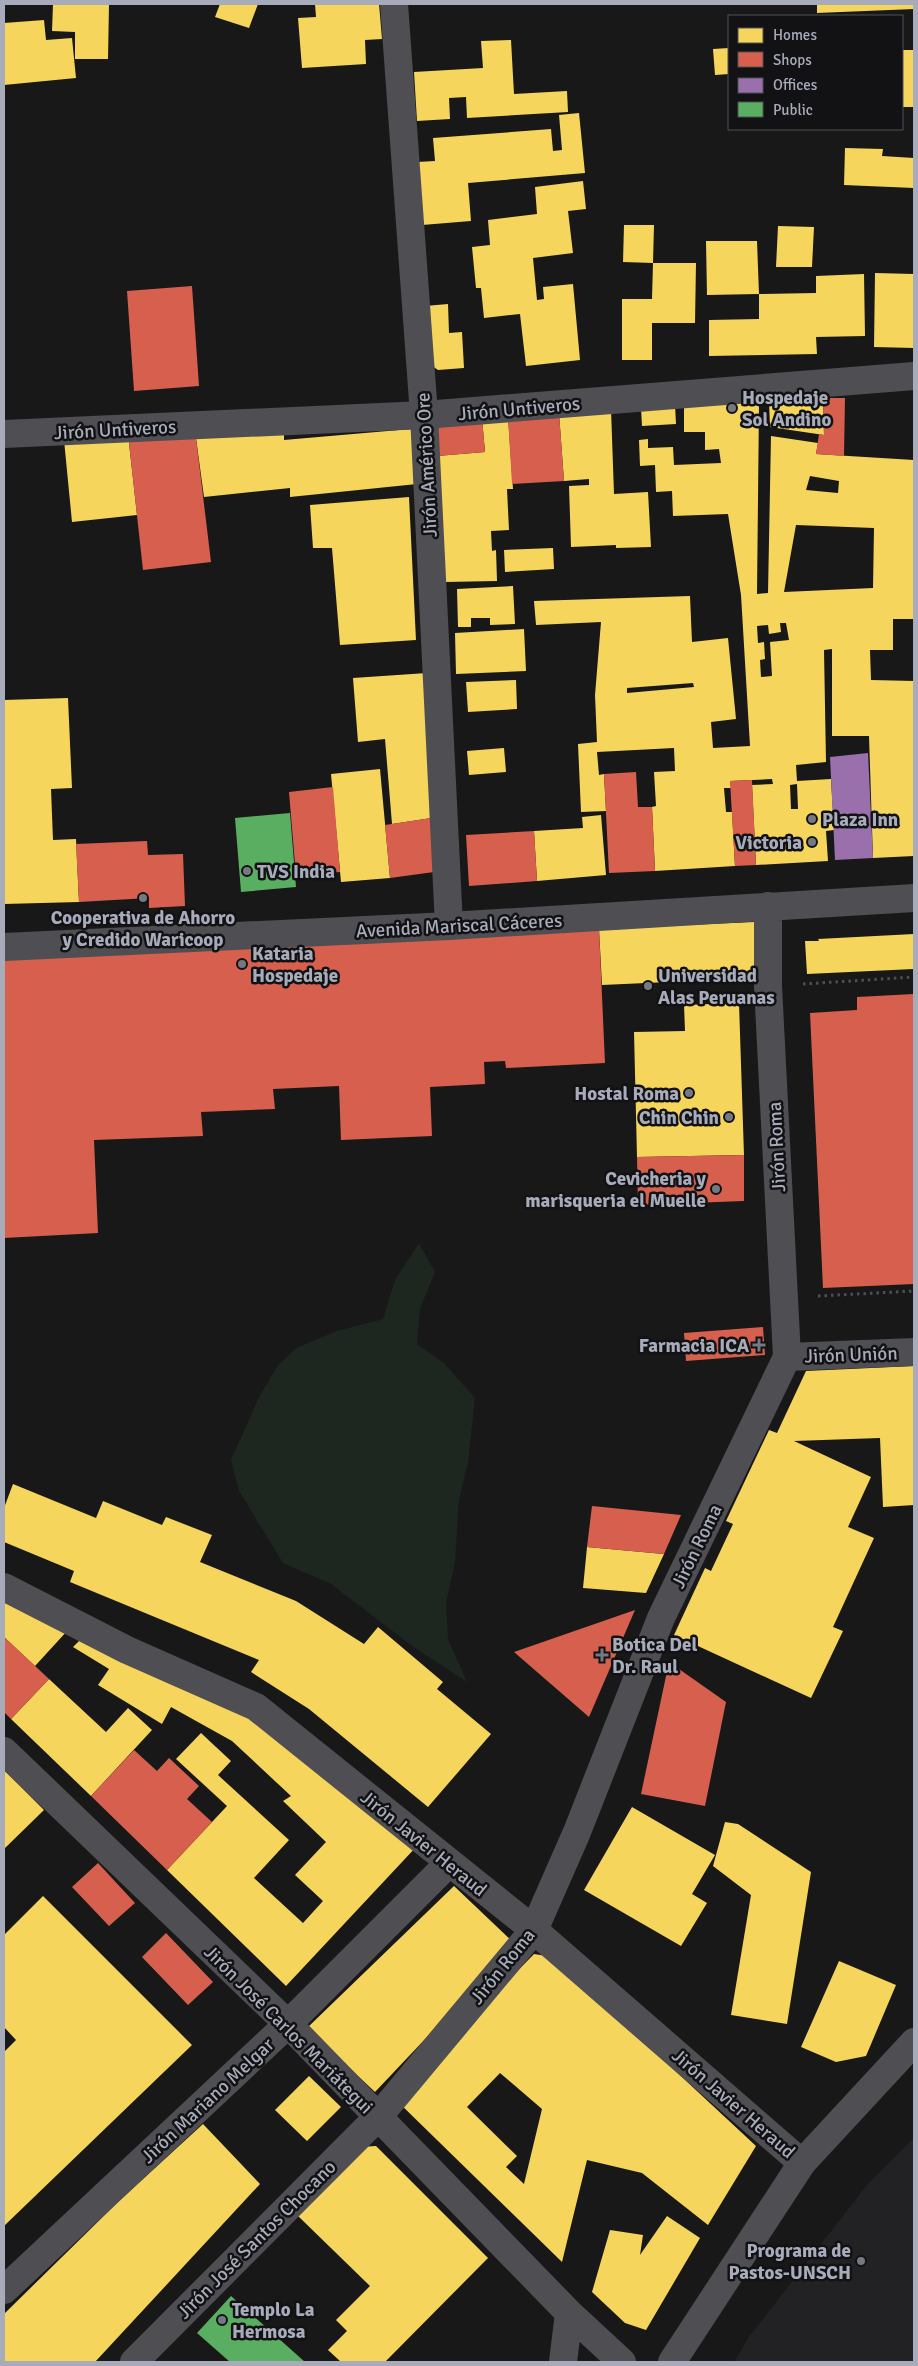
<svg xmlns="http://www.w3.org/2000/svg" width="918" height="2366" font-family="Signika,sans-serif">
	<style>
		.built { fill: #222225 }
		.green { fill: #1e2620 }
		.homes { fill: #f6d55c; fill-rule: evenodd }
		.shops { fill: #d6604d }
		.offices { fill: #9970ab }
		.public { fill: #5aae61 }
		.lines { fill: none; stroke-linecap: round; stroke-linejoin: round }
		.path { stroke: #4e4f54; stroke-width: 3; stroke-dasharray: 2.5 4; stroke-linecap: butt }
		.minor { stroke: #4e4e53; stroke-width: 28 }
		.poi-dot { fill: #767882; stroke: #121215; stroke-width: 2 }
		.labels { text-anchor: middle; stroke-width: 5; stroke-linejoin: round; paint-order: stroke }
		.poi-label { font-size: 19px; font-weight: bold; fill: #a8acba; stroke: #121215; text-anchor: start }
		.street-label { font-size: 19px; fill: #a8acba; stroke: #121215 }
	</style>
	<rect width="100%" height="100%" fill="#181819"/>
	<path class="built" d="M 914,2138 L 914,2362 L 734,2362 L 749,2337 L 867,2185 Z"/>
	<path class="green" d="M 419,1243 L 435,1272 L 420,1309 L 417,1344 L 444,1363 L 475,1398 L 468,1463 L 459,1500 L 455,1562 L 446,1603 L 448,1639 L 467,1682 L 412,1646 L 331,1584 L 283,1563 L 239,1491 L 231,1460 L 259,1397 L 278,1365 L 298,1347 L 337,1331 L 383,1319 L 395,1280 Z"/>
	<path class="homes" d="M 53,4 L 109,4 L 108,59 L 75,59 L 75,32 L 52,31 Z
		M 220,4 L 258,4 L 249,28 L 215,17 Z
		M 315,4 L 379,4 L 382,39 L 365,40 L 366,64 L 302,68 L 298,18 L 316,17 Z
		M 817,4 L 914,4 L 914,9 L 817,13 Z
		M 44,20 L 46,40 L 72,38 L 76,78 L 4,85 L 4,23 Z
		M 511,40 L 514,94 L 567,91 L 568,112 L 467,118 L 466,97 L 449,98 L 450,119 L 417,121 L 414,72 L 483,68 L 481,41 Z
		M 729,48 L 729,74 L 715,75 L 713,49 Z
		M 902,50 L 914,50 L 914,107 L 902,107 Z
		M 579,113 L 585,173 L 468,183 L 471,221 L 422,225 L 417,162 L 435,161 L 433,138 L 551,129 L 553,151 L 562,150 L 559,115 Z
		M 845,148 L 883,149 L 882,156 L 914,158 L 914,188 L 844,185 Z
		M 583,181 L 586,209 L 568,211 L 573,253 L 533,258 L 537,300 L 544,299 L 543,287 L 573,284 L 580,360 L 526,366 L 520,314 L 484,318 L 481,288 L 476,288 L 472,247 L 490,245 L 488,220 L 537,214 L 535,187 Z
		M 624,225 L 654,225 L 653,263 L 696,263 L 695,323 L 652,323 L 652,360 L 622,360 L 622,299 L 652,299 L 653,263 L 623,262 Z
		M 778,226 L 814,227 L 812,267 L 776,267 Z
		M 706,241 L 757,241 L 759,294 L 707,295 Z
		M 875,273 L 914,274 L 914,348 L 874,347 Z
		M 864,274 L 865,336 L 816,337 L 817,354 L 709,356 L 709,320 L 759,319 L 759,294 L 816,293 L 816,276 Z
		M 448,304 L 449,333 L 462,332 L 464,368 L 438,370 L 428,363 L 425,306 Z
		M 823,398 L 824,435 L 770,427 L 769,401 Z
		M 684,402 L 759,403 L 757,594 L 768,593 L 771,436 L 818,443 L 816,454 L 914,460 L 914,619 L 893,619 L 893,650 L 870,650 L 871,680 L 914,681 L 914,856 L 873,858 L 869,736 L 832,736 L 832,649 L 824,650 L 826,762 L 796,765 L 797,781 L 831,779 L 834,830 L 826,831 L 828,861 L 756,865 L 752,785 L 773,784 L 772,779 L 730,781 L 731,788 L 724,788 L 726,812 L 732,812 L 735,866 L 655,871 L 652,807 L 656,806 L 654,772 L 675,771 L 674,748 L 597,752 L 599,775 L 604,774 L 606,811 L 581,812 L 578,744 L 597,742 L 595,695 L 601,622 L 536,625 L 534,601 L 690,596 L 692,642 L 728,638 L 736,719 L 711,722 L 713,748 L 750,746 L 741,595 L 728,514 L 673,516 L 672,491 L 656,492 L 655,465 L 640,466 L 639,440 L 648,439 L 648,448 L 673,447 L 674,465 L 721,463 L 719,449 L 705,450 L 705,432 L 684,432 ZM 810,476 L 839,481 L 838,493 L 806,490 ZM 796,525 L 874,528 L 873,588 L 784,592 ZM 780,623 L 786,623 L 789,640 L 770,642 L 772,676 L 761,677 L 760,660 L 765,659 L 764,642 L 758,643 L 757,626 L 768,625 L 769,634 L 781,632 ZM 693,683 L 694,687 L 627,693 L 627,688 ZM 797,784 L 798,809 L 791,809 L 790,785 Z
		M 675,405 L 676,424 L 642,426 L 641,408 Z
		M 611,409 L 614,494 L 648,492 L 651,547 L 616,548 L 616,545 L 571,547 L 569,486 L 589,485 L 589,479 L 564,481 L 559,413 Z
		M 508,417 L 513,489 L 507,489 L 509,530 L 491,531 L 492,551 L 496,550 L 497,581 L 445,582 L 437,456 L 485,452 L 482,418 Z
		M 411,429 L 417,484 L 290,497 L 290,488 L 204,497 L 196,438 L 284,431 L 284,440 Z
		M 128,434 L 137,515 L 72,522 L 64,440 Z
		M 409,497 L 416,640 L 340,645 L 332,548 L 313,548 L 310,505 Z
		M 553,548 L 554,569 L 505,572 L 504,550 Z
		M 513,586 L 515,624 L 490,625 L 490,618 L 471,618 L 471,627 L 458,627 L 457,589 Z
		M 524,629 L 526,671 L 456,674 L 455,633 Z
		M 427,673 L 438,817 L 392,824 L 385,739 L 358,742 L 353,678 Z
		M 516,680 L 517,709 L 468,712 L 466,682 Z
		M 68,698 L 72,788 L 51,789 L 53,840 L 76,839 L 79,902 L 4,904 L 4,700 Z
		M 504,748 L 506,772 L 469,775 L 467,751 Z
		M 380,769 L 390,878 L 341,882 L 331,774 Z
		M 601,815 L 606,875 L 537,881 L 534,831 L 583,828 L 582,817 Z
		M 754,922 L 756,978 L 602,985 L 599,929 Z
		M 914,934 L 914,969 L 807,974 L 805,941 L 819,941 L 818,939 Z
		M 739,1003 L 744,1155 L 637,1157 L 634,1032 L 685,1031 L 684,1005 Z
		M 914,1366 L 914,1505 L 883,1507 L 880,1438 L 794,1441 L 871,1477 L 848,1527 L 874,1538 L 833,1627 L 843,1631 L 811,1698 L 674,1635 L 705,1568 L 711,1571 L 733,1524 L 726,1521 L 769,1430 L 777,1433 L 806,1371 Z
		M 13,1484 L 96,1518 L 103,1501 L 162,1525 L 166,1517 L 212,1535 L 200,1562 L 296,1601 L 364,1644 L 378,1627 L 443,1682 L 437,1689 L 491,1734 L 428,1807 L 309,1709 L 251,1672 L 259,1660 L 70,1582 L 74,1571 L 4,1542 L 4,1508 Z
		M 587,1547 L 664,1554 L 646,1593 L 583,1588 Z
		M 4,1595 L 68,1630 L 35,1666 L 4,1637 Z
		M 86,1634 L 254,1717 L 417,1846 L 286,1986 L 167,1870 L 227,1806 L 176,1759 L 201,1733 L 231,1761 L 218,1775 L 289,1840 L 254,1878 L 303,1923 L 323,1901 L 295,1875 L 326,1842 L 283,1801 L 291,1796 L 232,1741 L 171,1707 L 162,1724 L 98,1685 L 109,1669 L 73,1647 Z
		M 49,1679 L 106,1732 L 128,1708 L 152,1730 L 91,1796 L 11,1719 Z
		M 4,1770 L 44,1810 L 4,1849 Z
		M 632,1807 L 715,1855 L 692,1894 L 707,1903 L 681,1946 L 584,1890 Z
		M 725,1822 L 738,1824 L 811,1872 L 787,2024 L 731,2015 L 751,1895 L 713,1866 Z
		M 454,1886 L 515,1944 L 375,2092 L 307,2028 Z
		M 43,1896 L 192,2045 L 4,2226 L 4,2052 L 16,2040 L 4,2027 L 4,1935 Z
		M 534,1954 L 553,1957 L 756,2146 L 708,2225 L 642,2173 L 587,2160 L 562,2262 L 394,2098 ZM 500,2073 L 542,2109 L 524,2184 L 506,2167 L 517,2156 L 467,2107 Z
		M 839,1961 L 896,1985 L 866,2056 L 836,2062 L 801,2047 Z
		M 309,2076 L 341,2107 L 307,2141 L 275,2110 Z
		M 203,2124 L 260,2184 L 95,2362 L 4,2362 L 4,2314 L 118,2202 Z
		M 376,2146 L 488,2258 L 385,2362 L 341,2362 L 328,2350 L 347,2331 L 336,2320 L 370,2286 L 296,2214 L 360,2147 Z
		M 667,2216 L 700,2238 L 646,2330 L 625,2323 L 592,2292 L 610,2230 L 643,2235 L 640,2255 Z"/>
	<path class="shops" d="M 192,286 L 199,386 L 134,391 L 127,291 Z
		M 823,398 L 845,398 L 844,456 L 816,454 L 819,434 L 824,435 Z
		M 559,413 L 564,481 L 512,484 L 508,417 Z
		M 482,418 L 485,452 L 437,456 L 437,431 L 443,420 Z
		M 128,434 L 196,438 L 211,562 L 143,570 Z
		M 636,772 L 638,807 L 652,807 L 655,871 L 609,873 L 604,774 Z
		M 752,780 L 756,865 L 735,866 L 730,781 Z
		M 333,787 L 340,872 L 296,876 L 289,792 Z
		M 438,817 L 434,872 L 390,878 L 385,825 Z
		M 534,831 L 537,881 L 469,886 L 466,835 Z
		M 147,841 L 148,855 L 183,854 L 185,906 L 149,908 L 149,898 L 79,902 L 76,844 Z
		M 599,929 L 605,1063 L 506,1068 L 505,1061 L 484,1062 L 485,1084 L 430,1087 L 432,1136 L 341,1140 L 339,1086 L 273,1089 L 275,1109 L 201,1112 L 203,1136 L 94,1140 L 98,1233 L 4,1238 L 4,955 Z
		M 914,994 L 914,1284 L 823,1288 L 810,1013 L 857,1010 L 857,997 Z
		M 744,1155 L 744,1201 L 638,1205 L 637,1157 Z
		M 763,1327 L 765,1355 L 686,1361 L 684,1333 Z
		M 592,1506 L 681,1515 L 664,1554 L 587,1547 Z
		M 635,1610 L 589,1717 L 514,1652 Z
		M 4,1637 L 49,1679 L 11,1719 L 4,1712 Z
		M 669,1662 L 726,1702 L 705,1806 L 641,1794 Z
		M 134,1750 L 157,1771 L 169,1758 L 199,1786 L 187,1799 L 212,1822 L 167,1870 L 91,1796 Z
		M 98,1863 L 135,1903 L 109,1926 L 72,1887 Z
		M 166,1933 L 213,1982 L 188,2005 L 142,1957 Z"/>
	<path class="offices" d="M 868,753 L 873,858 L 835,860 L 830,757 Z"/>
	<path class="public" d="M 290,813 L 296,887 L 241,892 L 235,818 Z
		M 231,2296 L 305,2362 L 230,2362 L 197,2333 Z"/>
	<g class="lines">
		<path class="path" d="M 803,984 L 914,977
			M 818,1296 L 914,1291"/>
		<path class="minor" d="M 394,4 L 424,415 L 449,926
			M 4,434 L 424,415 L 914,376
			M 4,947 L 449,926 L 914,898
			M 787,1357 L 914,1352
			M 4,1587 L 127,1650 L 256,1707 L 534,1930 L 802,2163
			M 4,1751 L 288,2024 L 569,2313 L 622,2362
			M 4,2290 L 288,2024 L 449,1863
			M 134,2362 L 378,2117 L 534,1930 L 577,1832 L 661,1618 L 787,1357 L 768,986 L 768,906
			M 563,2362 L 569,2313
			M 672,2362 L 802,2163 L 914,2042"/>
	</g>
	<g class="poi-dot">
		<circle cx="732" cy="408" r="5"/>
		<circle cx="812" cy="819" r="5"/>
		<circle cx="812" cy="842" r="5"/>
		<circle cx="247" cy="871" r="5"/>
		<circle cx="143" cy="898" r="5"/>
		<circle cx="242" cy="964" r="5"/>
		<circle cx="648" cy="986" r="5"/>
		<circle cx="689" cy="1093" r="5"/>
		<circle cx="729" cy="1117" r="5"/>
		<circle cx="716" cy="1189" r="5"/>
		<path d="M756.5 1337.5h5v5h5v5h-5v5h-5v-5h-5v-5h5z"/>
		<path d="M599.5 1647.5h5v5h5v5h-5v5h-5v-5h-5v-5h5z"/>
		<circle cx="861" cy="2261" r="5"/>
		<circle cx="222" cy="2320" r="5"/>
	</g>
	<g class="labels">
		<g class="poi-label">
			<text x="742" y="404">Hospedaje<tspan x="742" dy="22">Sol Andino</tspan></text>
			<text x="822" y="826">Plaza Inn</text>
			<text x="802" y="849" text-anchor="end">Victoria</text>
			<text x="257" y="878">TVS India</text>
			<text x="143" y="924" text-anchor="middle">Cooperativa de Ahorro<tspan x="143" dy="22">y Credido Waricoop</tspan></text>
			<text x="252" y="960">Kataria<tspan x="252" dy="22">Hospedaje</tspan></text>
			<text x="658" y="982">Universidad<tspan x="658" dy="22">Alas Peruanas</tspan></text>
			<text x="679" y="1100" text-anchor="end">Hostal Roma</text>
			<text x="719" y="1124" text-anchor="end">Chin Chin</text>
			<text x="706" y="1185" text-anchor="end">Cevicheria y<tspan x="706" dy="22">marisqueria el Muelle</tspan></text>
			<text x="749" y="1352" text-anchor="end">Farmacia ICA</text>
			<text x="612" y="1651">Botica Del<tspan x="612" dy="22">Dr. Raul</tspan></text>
			<text x="851" y="2257" text-anchor="end">Programa de<tspan x="851" dy="22">Pastos-UNSCH</tspan></text>
			<text x="232" y="2316">Templo La<tspan x="232" dy="22">Hermosa</tspan></text>
		</g>
		<g class="street-label">
			<text transform="translate(519 408) rotate(-5)" y="7">Jirón Untiveros</text>
			<text transform="translate(115 429) rotate(-3)" y="7">Jirón Untiveros</text>
			<text transform="translate(426 465) rotate(-93)" y="7">Jirón Américo Ore</text>
			<text transform="translate(459 925) rotate(-3)" y="7">Avenida Mariscal Cáceres</text>
			<text transform="translate(776 1147) rotate(-93)" y="7">Jirón Roma</text>
			<text transform="translate(851 1354) rotate(-2)" y="7">Jirón Unión</text>
			<text transform="translate(696 1546) rotate(-64)" y="7">Jirón Roma</text>
			<text transform="translate(424 1843) rotate(39)" y="7">Jirón Javier Heraud</text>
			<text transform="translate(502 1966) rotate(-51)" y="7">Jirón Roma</text>
			<text transform="translate(289 2029) rotate(45)" y="7">Jirón José Carlos Mariátegui</text>
			<text transform="translate(207 2100) rotate(-43)" y="7">Jirón Mariano Melgar</text>
			<text transform="translate(734 2103) rotate(41)" y="7">Jirón Javier Heraud</text>
			<text transform="translate(256 2239) rotate(-45)" y="7">Jirón José Santos Chocano</text>
		</g>
	</g>
	<rect width="918" height="2366" fill="none" stroke="#a8acba" stroke-width="10"/>
	<rect x="728" y="15" width="175" height="115" fill="#121215" stroke="#4e5057"/>
	<rect x="738" y="28" width="25" height="15" fill="#f6d55c" stroke="#4e5057"/>
	<text x="773" y="40" font-size="15" fill="#a8acba">Homes</text>
	<rect x="738" y="52" width="25" height="15" fill="#d6604d" stroke="#4e5057"/>
	<text x="773" y="65" font-size="15" fill="#a8acba">Shops</text>
	<rect x="738" y="78" width="25" height="15" fill="#9970ab" stroke="#4e5057"/>
	<text x="773" y="90" font-size="15" fill="#a8acba">Offices</text>
	<rect x="738" y="102" width="25" height="15" fill="#5aae61" stroke="#4e5057"/>
	<text x="773" y="115" font-size="15" fill="#a8acba">Public</text>
</svg>
